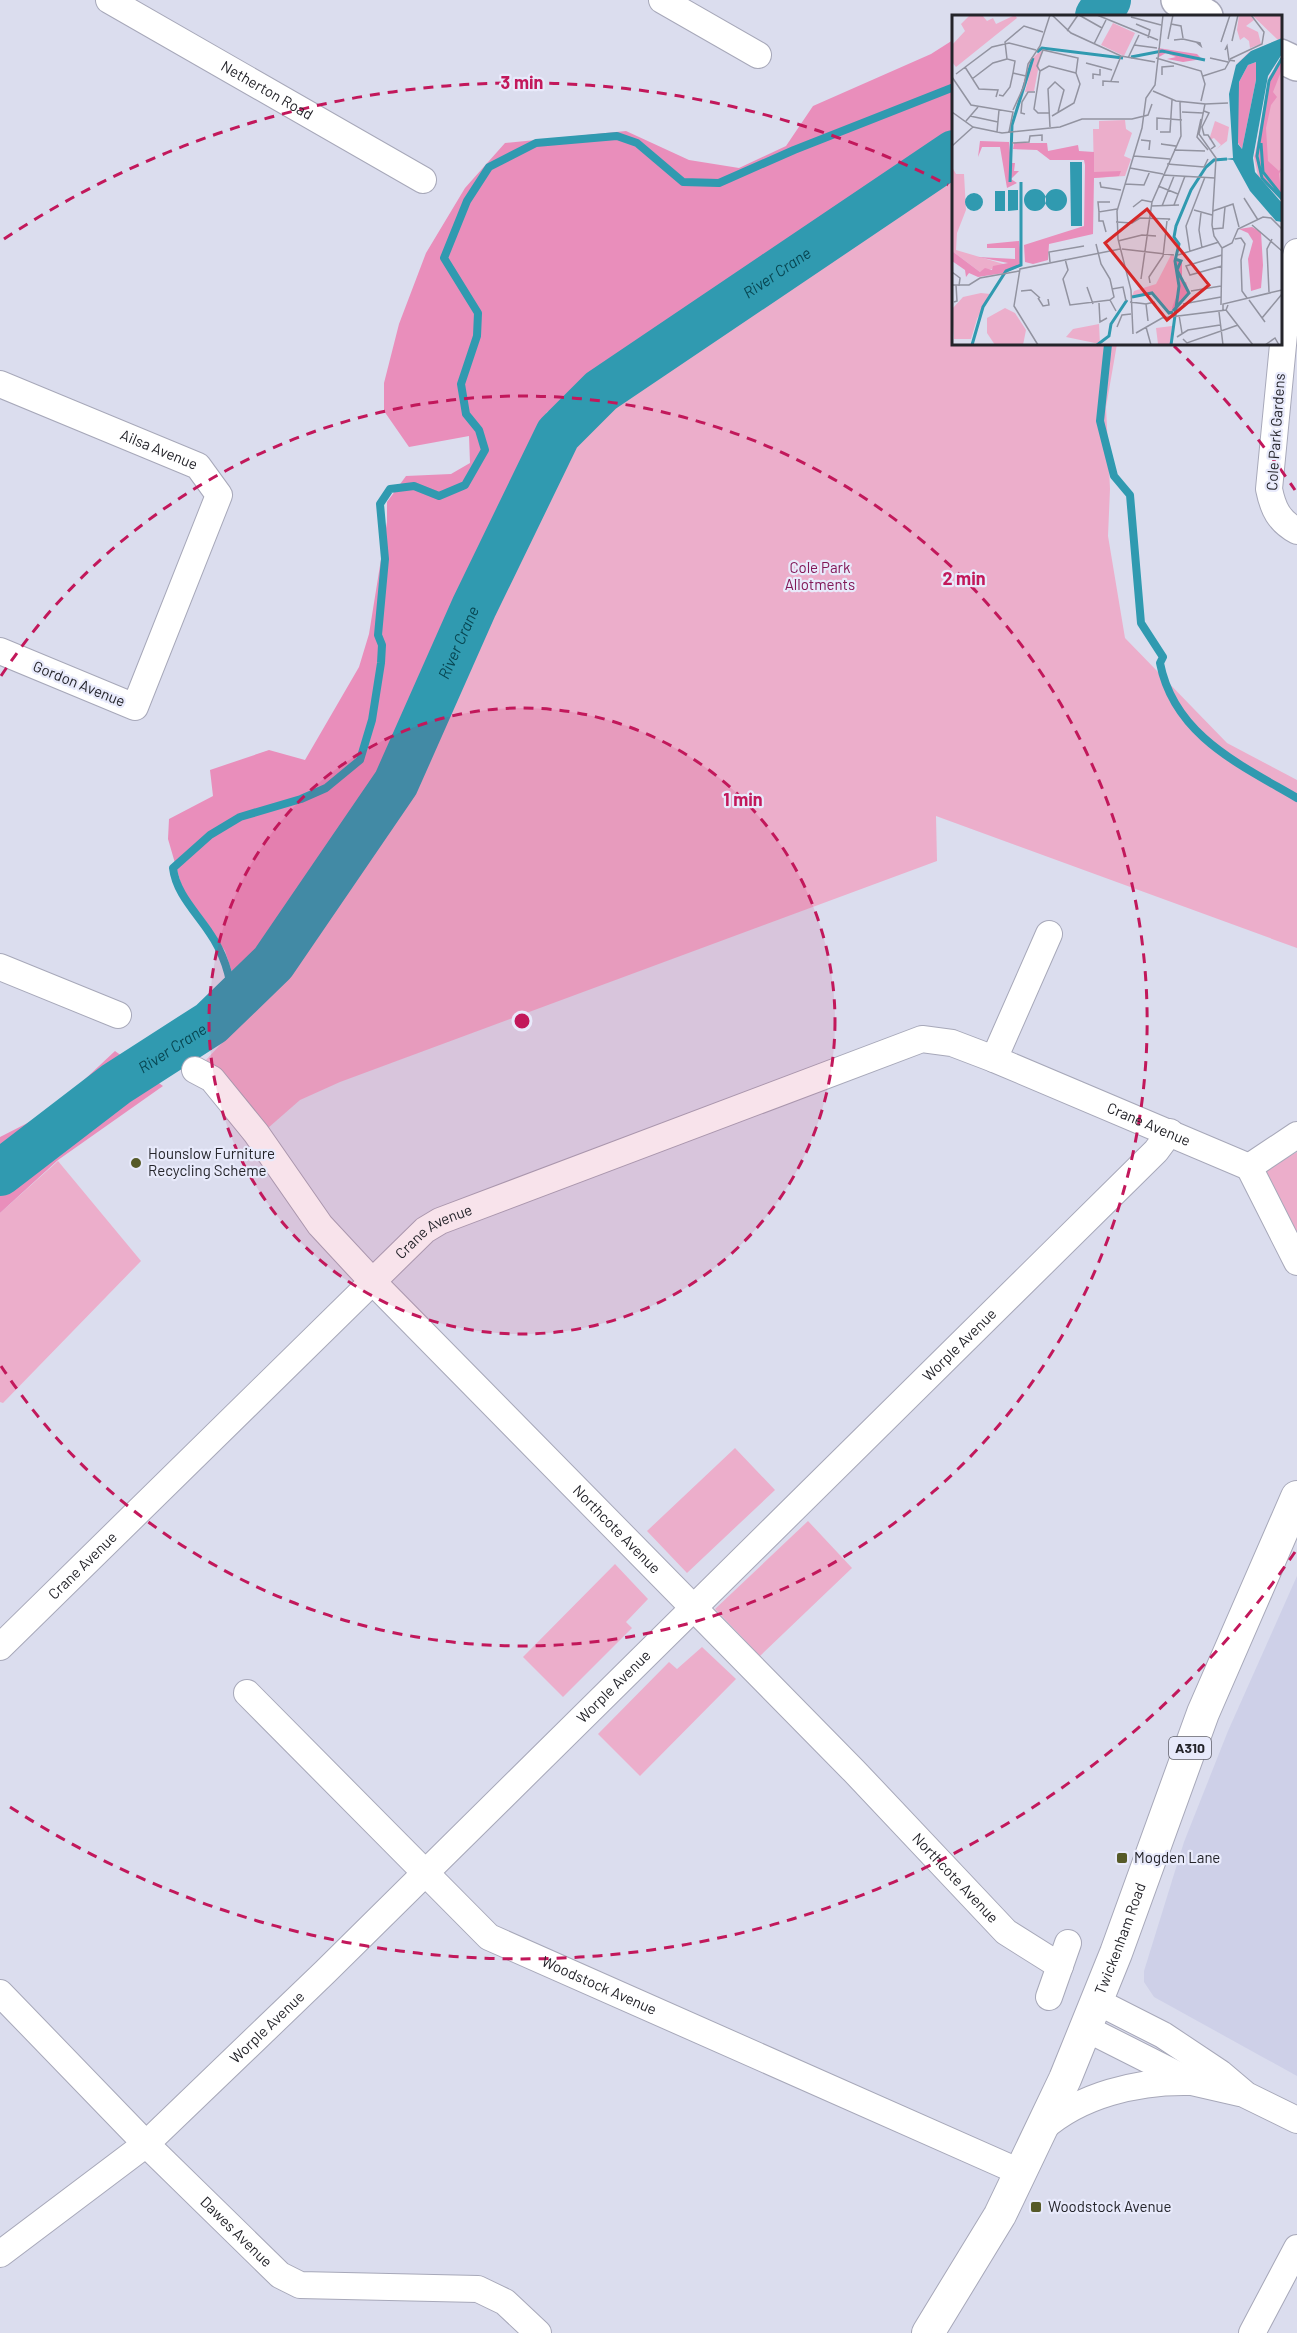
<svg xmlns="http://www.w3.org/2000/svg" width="1297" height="2333" font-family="Barlow,sans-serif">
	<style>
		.built { fill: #ced0e8 }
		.green { fill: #ecaecb }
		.forest { fill: #e98ebb }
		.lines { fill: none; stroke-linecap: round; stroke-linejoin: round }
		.stream { stroke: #309ab0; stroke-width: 8 }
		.river { stroke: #309ab0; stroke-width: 46 }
		.minor-casing { stroke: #a7a8b9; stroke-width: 28 }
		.major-casing { stroke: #a7a8b9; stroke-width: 34 }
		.highway-casing { stroke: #a7a8b9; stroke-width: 36 }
		.minor { stroke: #fff; stroke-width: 26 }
		.major { stroke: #fff; stroke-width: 32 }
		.highway { stroke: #fff; stroke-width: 33 }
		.ring { fill: none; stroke: #c2185b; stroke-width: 3; stroke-dasharray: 10 8 }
		.poi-dot { fill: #565a28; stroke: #e8eafb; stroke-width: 2 }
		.labels { text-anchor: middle; stroke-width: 4.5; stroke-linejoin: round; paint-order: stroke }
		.shield { fill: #e8eafb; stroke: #5f5f69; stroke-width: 1.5 }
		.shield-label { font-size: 14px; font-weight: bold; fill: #24242a }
		.street-label { font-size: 15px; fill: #24242a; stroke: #e8eafb }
		.park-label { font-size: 15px; fill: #821757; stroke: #e8eafb }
		.poi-label { font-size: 15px; fill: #24242a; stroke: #e8eafb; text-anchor: start }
		.water-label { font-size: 16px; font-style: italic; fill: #084753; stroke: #e8eafb }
		.inset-river { fill: none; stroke: #309ab0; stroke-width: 3 }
		.inset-road { fill: none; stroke: #9293a0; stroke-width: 1.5 }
		.view { fill: #d62828; fill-opacity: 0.15; stroke: #d62828; stroke-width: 3 }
		.inset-edge { fill: none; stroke: #24242a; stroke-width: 3 }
		.centre { fill: #c2185b; stroke: #e8eafb; stroke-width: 3 }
		.ring-label { font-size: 18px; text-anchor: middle; font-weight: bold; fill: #c2185b; stroke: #e8eafb; stroke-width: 4.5; stroke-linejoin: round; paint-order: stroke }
	</style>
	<rect width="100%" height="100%" fill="#dbddee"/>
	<path class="built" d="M 1297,1576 L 1297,2076 L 1154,1997 L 1144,1982 L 1144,1971 L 1184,1842 L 1228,1731 Z"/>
	<path class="green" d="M 953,171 L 954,344 L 1117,344 L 1106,407 L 1110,489 L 1108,536 L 1125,638 L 1227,743 L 1297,780 L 1297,948 L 936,816 L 937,861 L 340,1082 L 300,1100 L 268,1128 L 206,1060 L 287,973 L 376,849 L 429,755 L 482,618 L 561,452 L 609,400 Z
		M 1297,1152 L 1297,1243 L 1264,1171 Z
		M 58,1161 L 141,1261 L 3,1403 L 0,1402 L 0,1213 Z
		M 735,1448 L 775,1490 L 687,1573 L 647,1531 Z
		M 808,1521 L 852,1568 L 760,1656 L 715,1609 Z
		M 615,1564 L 648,1599 L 626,1622 L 632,1628 L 563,1697 L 523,1657 Z
		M 702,1647 L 736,1679 L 640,1776 L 598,1734 L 669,1662 L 677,1669 Z"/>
	<path class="forest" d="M 953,40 L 953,157 L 840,214 L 638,347 L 577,400 L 547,412 L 384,773 L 263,951 L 235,981 L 225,951 L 205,920 L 184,894 L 168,839 L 169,819 L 213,796 L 210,770 L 269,750 L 305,760 L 359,667 L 369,634 L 387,522 L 387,502 L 406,476 L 451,474 L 470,463 L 469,436 L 409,447 L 384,411 L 384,383 L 399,324 L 426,253 L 465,188 L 505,143 L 626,131 L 689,160 L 739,168 L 786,146 L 813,106 L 931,54 Z
		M 115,1051 L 163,1086 L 58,1160 L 0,1213 L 0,1137 L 51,1111 Z"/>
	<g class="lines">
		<path class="stream" d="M 1108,344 L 1100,421 L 1114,476 L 1130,495 L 1141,623 L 1163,657 L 1160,663 C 1174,735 1239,764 1297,798
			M 233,1002 C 231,978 223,952 209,932 C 195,911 176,893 173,868 L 210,835 L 240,817 L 301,799 L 326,788 L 360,760 L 372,720 L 381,663 L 382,645 L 378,635 L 385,559 L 380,504 L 390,489 L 414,486 L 439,496 L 465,485 L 485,450 L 479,430 L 466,414 L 461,384 L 477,336 L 478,313 L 444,258 L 467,201 L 489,167 L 536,143 L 617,136 L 637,143 L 683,182 L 719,183 L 794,150 L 954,87"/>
		<g class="river">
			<path d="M 1098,16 L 1108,0"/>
			<path id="s1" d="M 0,1173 L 116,1084 L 211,1023 L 273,963 L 396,783 L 474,607 L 558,434 L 601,391 L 954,153"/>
		</g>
		<defs>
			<g id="minor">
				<path id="s2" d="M 109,0 L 423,180"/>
				<path d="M 662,0 L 758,55"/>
				<path d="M 1297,252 L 1289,283 L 1269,489 C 1273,509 1279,521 1297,531"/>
				<path id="s3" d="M 0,384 L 198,466 L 219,495 L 135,707 L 0,651"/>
				<path d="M 0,967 L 118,1015"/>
				<path id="s4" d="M 994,1059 L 1249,1167"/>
				<path id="s5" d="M 195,1070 L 212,1079 L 256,1133 L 320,1225 L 372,1281 L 854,1771 L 1006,1932 L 1060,1966"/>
				<path d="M 1249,1167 L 1297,1262"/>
				<path d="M 1249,1167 L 1297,1135"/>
				<path id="s6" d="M 0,1647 L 425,1230 L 440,1221 L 922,1039 L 952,1043 L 994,1059 L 1049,934"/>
				<path id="s7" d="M 247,1693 L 489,1937 L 1022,2173"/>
				<path id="s8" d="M 0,1993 L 146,2144 L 280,2275 L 300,2285 L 478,2289 L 505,2302 L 538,2333"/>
				<path d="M 1049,1997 L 1068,1943"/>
				<path d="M 1098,2002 L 1163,2035 L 1220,2073 L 1246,2095 L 1297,2120"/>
				<path d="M 1087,2029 L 1192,2082 L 1240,2093"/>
				<path d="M 1042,2129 C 1080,2095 1137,2081 1189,2082"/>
				<path id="s9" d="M 0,2254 L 146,2144 L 325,1972 L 1156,1151 L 1170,1132"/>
				<path d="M 1252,2333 L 1297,2248"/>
			</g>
			<g id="major">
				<path id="s10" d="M 928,2333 L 1000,2215 L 1065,2079 L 1116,1953 L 1203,1713 L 1297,1497"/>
			</g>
			<path id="highway" d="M 1178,0 L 1206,16
				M 1280,56 L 1297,64"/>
		</defs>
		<use href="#minor" class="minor-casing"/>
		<use href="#major" class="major-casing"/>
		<use href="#highway" class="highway-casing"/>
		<use href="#minor" class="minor"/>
		<use href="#major" class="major"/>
		<use href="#highway" class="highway"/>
	</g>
	<circle cx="522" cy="1021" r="313" fill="#c2185b" fill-opacity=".12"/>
	<g class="ring">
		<circle cx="522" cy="1021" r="313"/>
		<path d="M1 676A625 625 0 1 1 1 1366"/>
		<path d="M1295 1552A938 938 0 0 1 4 1803M4 239A938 938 0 0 1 948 185M1174 346A938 938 0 0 1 1295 490"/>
	</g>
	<g class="poi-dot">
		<circle cx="136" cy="1163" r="6"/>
		<rect x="1116" y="1852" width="12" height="12" rx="3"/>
		<rect x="1030" y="2201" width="12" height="12" rx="3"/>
	</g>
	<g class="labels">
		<rect class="shield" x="1169" y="1737" width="42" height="22" rx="4.5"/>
		<g class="shield-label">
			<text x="1190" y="1753">A310</text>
		</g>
		<g class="street-label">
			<text dy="5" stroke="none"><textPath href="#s2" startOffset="182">Netherton Road</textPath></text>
			<text transform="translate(1276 432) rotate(-86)" y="5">Cole Park Gardens</text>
			<text dy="5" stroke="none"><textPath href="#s3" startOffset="172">Ailsa Avenue</textPath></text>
			<text transform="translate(79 684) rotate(22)" y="5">Gordon Avenue</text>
			<text dy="5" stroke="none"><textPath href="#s4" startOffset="168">Crane Avenue</textPath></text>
			<text dy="5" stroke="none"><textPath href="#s6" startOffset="602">Crane Avenue</textPath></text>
			<text dy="5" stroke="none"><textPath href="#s9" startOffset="1323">Worple Avenue</textPath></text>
			<text dy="5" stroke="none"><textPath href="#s5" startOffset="626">Northcote Avenue</textPath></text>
			<text dy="5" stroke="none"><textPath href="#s6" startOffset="116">Crane Avenue</textPath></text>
			<text dy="5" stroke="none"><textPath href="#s9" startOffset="837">Worple Avenue</textPath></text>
			<text dy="5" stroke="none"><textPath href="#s5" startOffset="1112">Northcote Avenue</textPath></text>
			<text dy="5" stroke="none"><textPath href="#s10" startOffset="440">Twickenham Road</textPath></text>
			<text dy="5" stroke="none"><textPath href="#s7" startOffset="464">Woodstock Avenue</textPath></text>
			<text dy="5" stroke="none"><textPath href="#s9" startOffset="351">Worple Avenue</textPath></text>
			<text dy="5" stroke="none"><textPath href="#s8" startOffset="336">Dawes Avenue</textPath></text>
		</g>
		<g class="park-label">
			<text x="820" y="573">Cole Park<tspan x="820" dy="17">Allotments</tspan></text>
		</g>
		<g class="poi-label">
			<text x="148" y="1159">Hounslow Furniture<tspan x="148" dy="17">Recycling Scheme</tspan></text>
			<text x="1134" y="1863">Mogden Lane</text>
			<text x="1048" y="2212">Woodstock Avenue</text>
		</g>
		<g class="water-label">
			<text dy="6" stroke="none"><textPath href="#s1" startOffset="1221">River Crane</textPath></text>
			<text dy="6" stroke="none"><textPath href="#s1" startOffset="717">River Crane</textPath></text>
			<text dy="6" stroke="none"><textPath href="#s1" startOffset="213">River Crane</textPath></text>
		</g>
	</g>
	<g transform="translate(952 15)">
		<rect width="330" height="330" fill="#dbddee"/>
		<path d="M 18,0 L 30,0 L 35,6 L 41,3 L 44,9 L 63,0 L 65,3 L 4,52 L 0,47 L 0,30 L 13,16 L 9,9 ZM 287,0 L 298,0 L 302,5 L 294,11 L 306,17 L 309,29 L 298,33 L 297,26 L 292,22 L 288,25 L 285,15 ZM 300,0 L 330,0 L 330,26 L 284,50 L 297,37 L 326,25 ZM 161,8 L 183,18 L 172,41 L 149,30 ZM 90,34 L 82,76 L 73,77 L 77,61 L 58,116 L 77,47 ZM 330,43 L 330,186 L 306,161 L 302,142 L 323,51 ZM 173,105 L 174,114 L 180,118 L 172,141 L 179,144 L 173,161 L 142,163 L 141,114 L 147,114 L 147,106 ZM 263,106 L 277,112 L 275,126 L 262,136 L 269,130 L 262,123 L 257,125 ZM 0,152 L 4,159 L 12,159 L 14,195 L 5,218 L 4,235 L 55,250 L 28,257 L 0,236 ZM 219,240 L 222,241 L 227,270 L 220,298 L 216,299 L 203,279 L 180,281 L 182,276 L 204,269 ZM 29,278 L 38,279 L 25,304 L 19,324 L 2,324 L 0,294 L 11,282 ZM 53,293 L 63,298 L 74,315 L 71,330 L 43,330 L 35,318 L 35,303 ZM 147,309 L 148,329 L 114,322 L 121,314 ZM 220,311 L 218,330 L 206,329 L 204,313 Z" fill="#ecaecb"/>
		<path d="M 206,33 L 245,39 L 250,44 L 231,47 L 215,44 L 224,42 L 214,38 L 207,42 ZM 330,43 L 330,54 L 321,77 L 325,82 L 319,90 L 314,113 L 316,146 L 327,156 L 330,152 L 327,159 L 330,185 L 312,168 L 303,142 L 317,62 ZM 304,47 L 304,65 L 290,134 L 286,128 L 286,69 L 296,50 ZM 28,126 L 57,127 L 59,148 L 63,148 L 62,156 L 67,156 L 59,164 L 65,168 L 55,173 L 48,132 L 30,132 L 26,142 ZM 62,128 L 95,128 L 96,136 L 126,130 L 127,136 L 142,137 L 142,157 L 169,156 L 167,161 L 142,163 L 141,219 L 97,229 L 96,245 L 81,249 L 73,247 L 72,230 L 132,211 L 133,150 L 132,145 L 98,145 L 85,135 L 61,134 ZM 300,212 L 309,217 L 311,250 L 309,273 L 299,276 L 296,244 L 301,226 L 296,218 L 287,214 ZM 67,226 L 70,251 L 52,258 L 26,262 L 17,258 L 14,262 L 13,255 L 0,246 L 0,236 L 28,257 L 33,253 L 40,255 L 41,251 L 56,248 L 26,242 L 63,244 L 63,233 L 35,233 L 35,229 ZM 224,244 L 230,248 L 230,268 L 234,267 L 237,277 L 223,298 L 220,293 L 228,271 Z" fill="#e98ebb"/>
		<path d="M 330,23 L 330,39 L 316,61 L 301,143 L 303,157 L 330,188 L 330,207 L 324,206 L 298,176 L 281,145 L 272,144 L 281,143 L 277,79 L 284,50 L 299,36 ZM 304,47 L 304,65 L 290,134 L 286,129 L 287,67 L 296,50 ZM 118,147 L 130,147 L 130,211 L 119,211 ZM93 185a11 11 0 1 1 22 0a11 11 0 1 1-22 0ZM72 185a11 11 0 1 1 22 0a11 11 0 1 1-22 0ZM 56,175 L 66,175 L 66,195 L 56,196 ZM 43,176 L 53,176 L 53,196 L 43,196 ZM13 187a9 9 0 1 1 18 0a9 9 0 1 1-18 0Z" fill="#309ab0" fill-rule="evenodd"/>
		<path class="inset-river" d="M 85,37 L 90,33 L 171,43M 179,42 L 210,36 L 253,45M 330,43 L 317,66 L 305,141 L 310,163 L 330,184M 309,128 L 311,157 L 330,181M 58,167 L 60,110 L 81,43M 180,282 L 200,278 L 217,298 L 221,297M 221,296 L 237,278 L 225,255 L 229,246 L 223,244M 20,330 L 31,292 L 54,256 L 69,250 L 69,167M 145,330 L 157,321 L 159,309 L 175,285M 219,330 L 227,271 L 223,246 L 227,229 L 222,222 L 224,211 L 239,175 L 254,152 L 262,145 L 275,144"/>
		<path class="inset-road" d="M 100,0 L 119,18 L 169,41 L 203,47M 127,0 L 150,13M 145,0 L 206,25M 179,2 L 209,10M 184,9 L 198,15 L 196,23M 219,9 L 229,11 L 231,23M 115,16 L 126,0M 216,24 L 221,0M 222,25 L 231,24 L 248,28 L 249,31 L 244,27M 280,26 L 286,0M 269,27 L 278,0M 142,29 L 154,5M 182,30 L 205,33M 273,35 L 275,31 L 277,45 L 283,46M 176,43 L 187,20M 204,43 L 249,56 L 253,69 L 249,86M 258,43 L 276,47M 278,44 L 310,29 L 312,17 L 299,0M 134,48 L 160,55M 13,52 L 27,74 L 46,75 L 44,82M 88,56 L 85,51 L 91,35 L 126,43 L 124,58M 88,56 L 82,94 L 86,98 L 98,98M 88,56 L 97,51 L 124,58M 61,58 L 63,46 L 55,44 L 53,27 L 72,11 L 91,17M 4,59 L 40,32 L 57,28 L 84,35M 210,60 L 210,52 L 222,51M 251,61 L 273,54 L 278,45M 0,62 L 19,90 L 61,97 L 57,117M 20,64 L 41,48 L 55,44M 141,64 L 141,59 L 148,60 L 148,54M 159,66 L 169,41M 151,71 L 151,66 L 167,67M 201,76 L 224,86 L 253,89 L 247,119 L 264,143 L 260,210 L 262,221 L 270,233 L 269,290M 47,80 L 51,81 L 58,72 L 61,58 L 74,61M 253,89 L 276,88M 61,95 L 72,71 L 76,49 L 88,31 L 98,0M 252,96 L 257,98 L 250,112 L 252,120 L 256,120 L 263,131 L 259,134M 0,97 L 21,112 L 50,118 L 108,112 L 130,104 L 180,104 L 196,100 L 200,89M 230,97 L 251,98M 73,99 L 69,98 L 70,87 L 76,77 L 83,77M 18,101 L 46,107M 100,101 L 122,88 L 128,69 L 124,58M 249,104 L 245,122 L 256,135M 14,106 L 26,92M 98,112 L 96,74 L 103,67 L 112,75 L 106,97M 205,115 L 205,103 L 230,105M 45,117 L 47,95M 208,117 L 218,117 L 220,85M 189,125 L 198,126 L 197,135M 60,128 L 77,127 L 78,121 L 90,120 L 90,126M 0,131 L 21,112M 223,131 L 209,129 L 224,131M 222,135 L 253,136M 182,141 L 218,144M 215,149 L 252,152 L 256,144M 178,153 L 211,159M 211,160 L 263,163M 148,167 L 149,172 L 169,175M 173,169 L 192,170 L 198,156M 206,171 L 226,179M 292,183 L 306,205M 158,187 L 146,187 L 147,197 L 165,194M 222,190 L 233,161M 199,191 L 227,190M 210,191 L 222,161M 181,192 L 190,185 L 200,187M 242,195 L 260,200M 261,196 L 281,189 L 287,212M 147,197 L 147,206 L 151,206 L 154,217M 249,198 L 247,215 L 250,233M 164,207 L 180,208 L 188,203 L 218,204 L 216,205M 300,210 L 330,236M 260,214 L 271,213 L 273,192M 283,224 L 289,223 L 293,229 L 289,245 L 290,276 L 295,283M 166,226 L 190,220 L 204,221M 144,229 L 149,249 L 158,264 L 162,282 L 158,285 L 164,296M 270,233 L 280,228 L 286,214 L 311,202 L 319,203 L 330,214M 170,234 L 222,240M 238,237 L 234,211 L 253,162M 226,240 L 267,227M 113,244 L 116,255 L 111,264 L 118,290 L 158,285M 98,247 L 97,237 L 132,231M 270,251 L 238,260 L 234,251 L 270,240M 0,257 L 8,263 L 7,271M 189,264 L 200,187 L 229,121 L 228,87M 198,268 L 197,262 L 211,241 L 215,206M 0,270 L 17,270 L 28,263 L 67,256M 135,272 L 141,289M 160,274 L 171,272 L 174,286M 69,276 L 79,275 L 88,283M 239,276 L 269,271M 317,277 L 315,234 L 320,224M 86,283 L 91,291 L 97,290 L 96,284M 297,285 L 313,307M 2,287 L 5,286 L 4,270M 178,287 L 194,289 L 196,306M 147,288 L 148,307 L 155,303M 194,289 L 202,287 L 208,298M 231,289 L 269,282M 271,295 L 271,289 L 330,275M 274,295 L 301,330M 267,297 L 271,330M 227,300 L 230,318M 310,303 L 330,279M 165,312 L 170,300 L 179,299M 194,312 L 199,330M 184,318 L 210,303 L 274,295 L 276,290M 181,319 L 179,275 L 166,224 L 165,196 L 190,113 L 194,83 L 203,70 L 211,0M 225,322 L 236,315 L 268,310M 231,324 L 235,328 L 286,310M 86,330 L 62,291 L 68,254 L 168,234M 116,330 L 135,330M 313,330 L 323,323 L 327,330"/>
		<path class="view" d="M 195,194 L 257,270 L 215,305 L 153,228 Z"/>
		<rect width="330" height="330" class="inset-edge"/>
	</g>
	<circle cx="522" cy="1021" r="9" class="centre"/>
	<g class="ring-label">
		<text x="522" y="89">3 min</text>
		<text x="964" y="585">2 min</text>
		<text x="743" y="806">1 min</text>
	</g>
</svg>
